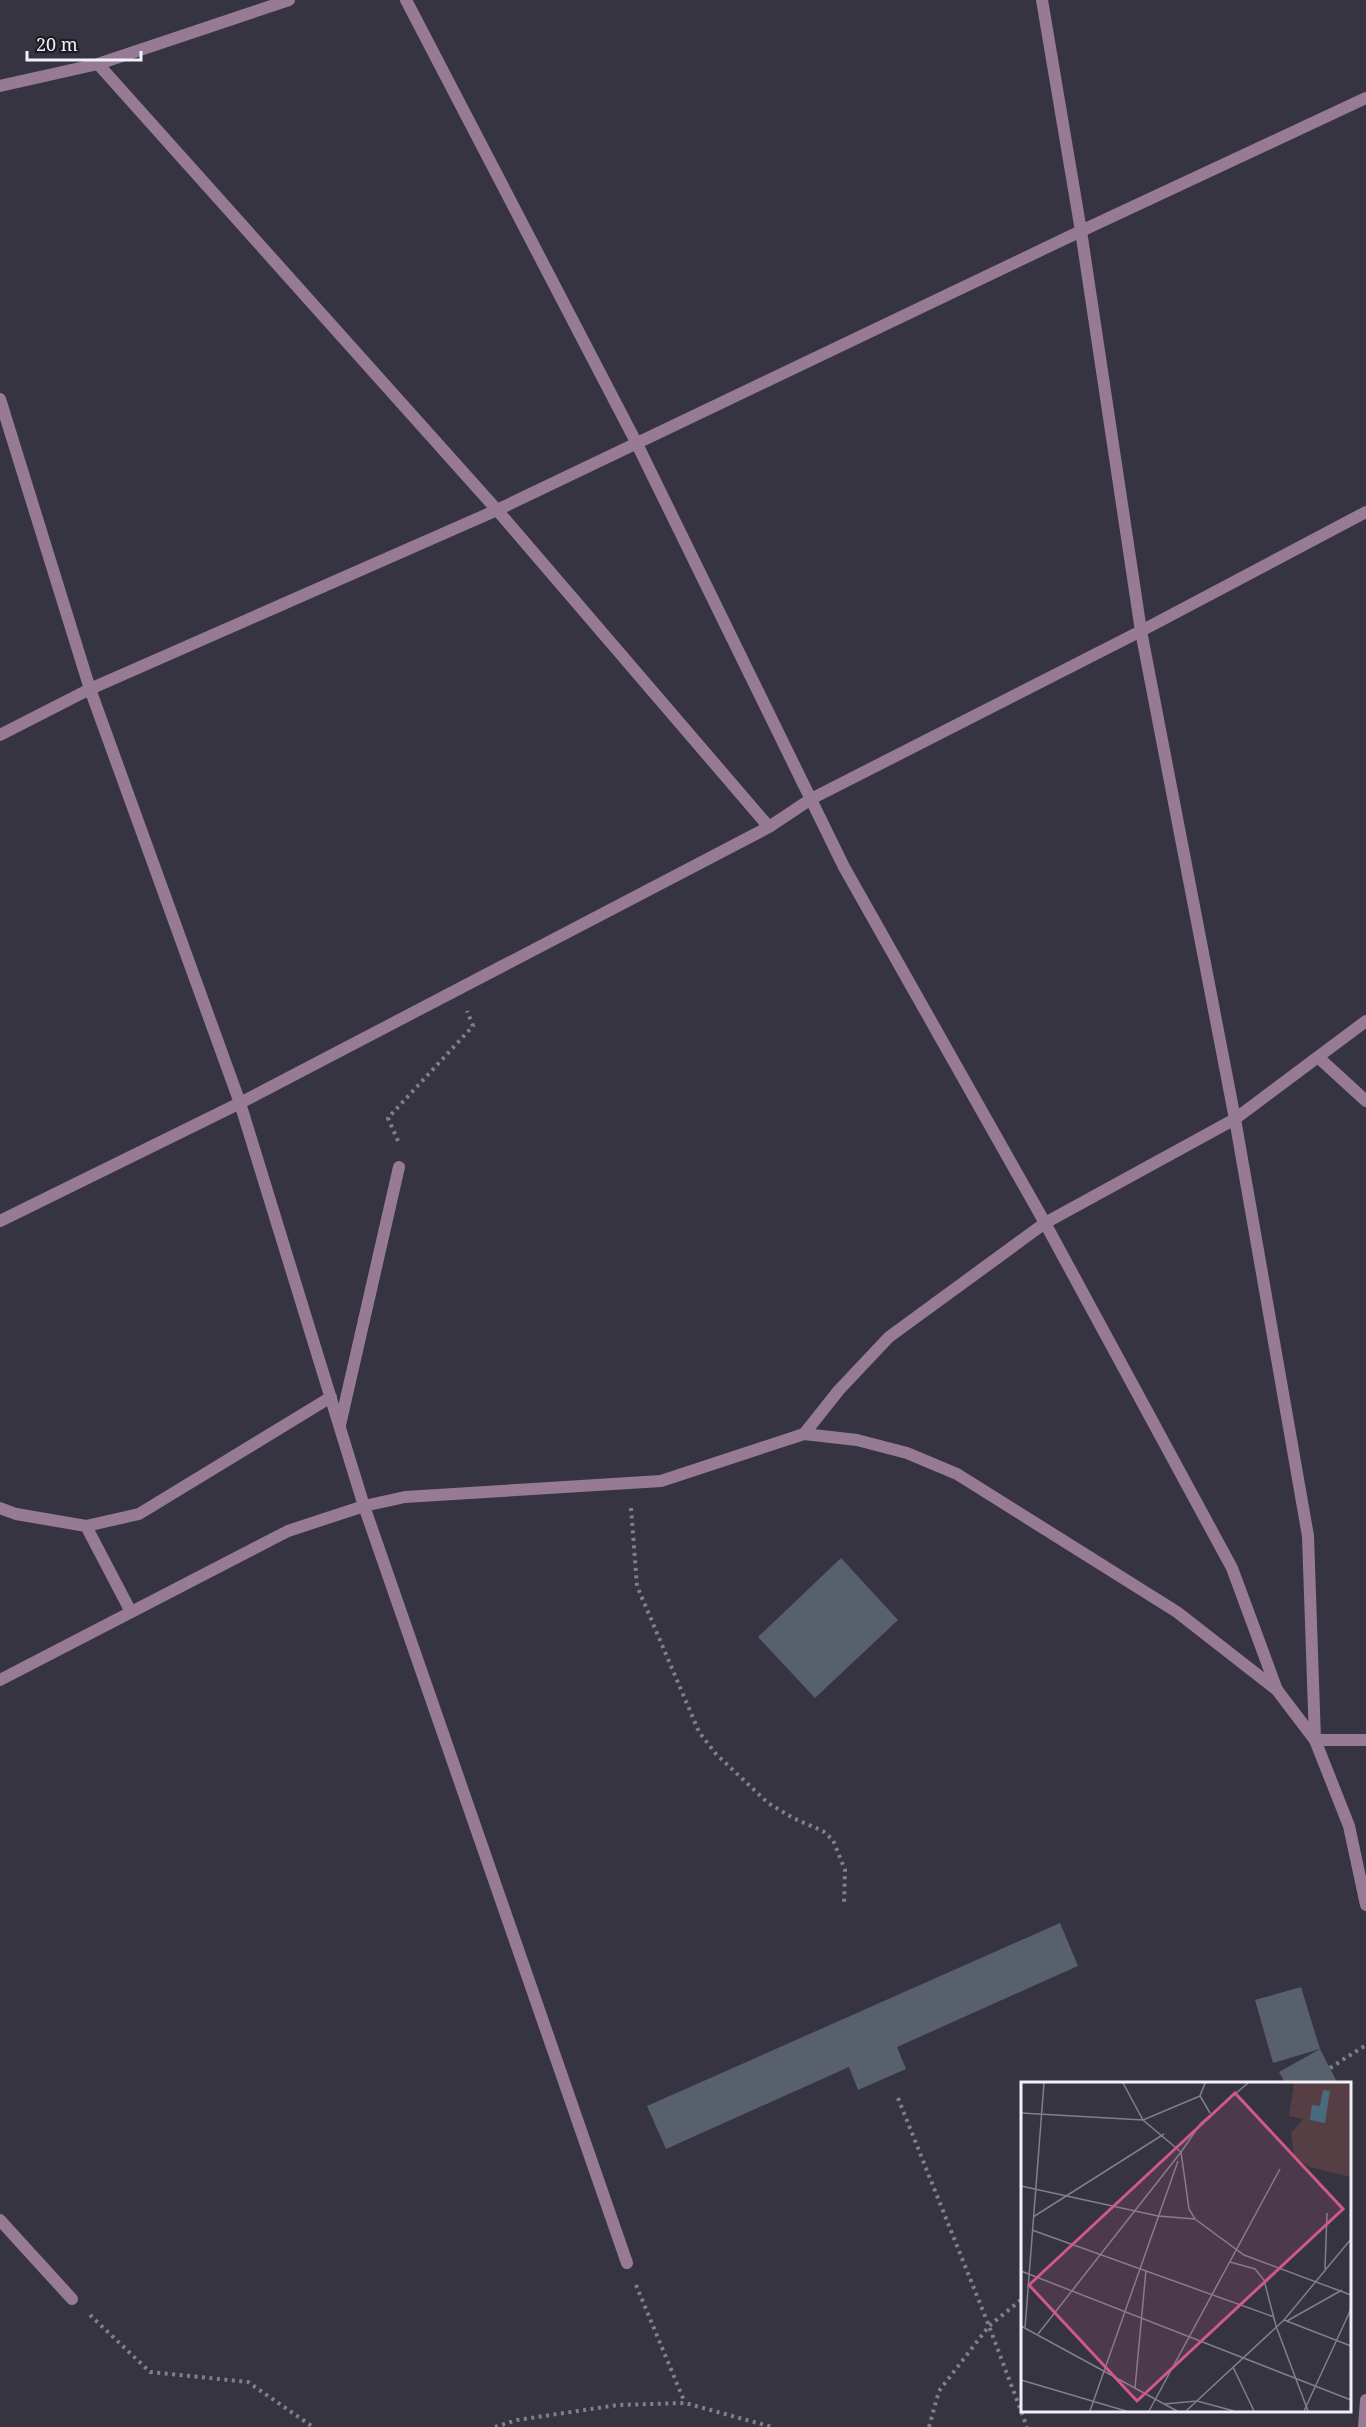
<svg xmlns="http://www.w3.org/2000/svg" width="1366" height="2427" font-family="'Noto Serif',serif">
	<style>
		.building { fill: #585f6d }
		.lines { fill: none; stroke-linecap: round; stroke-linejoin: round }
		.path { stroke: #827f8b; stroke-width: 4; stroke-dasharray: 3 4.5; stroke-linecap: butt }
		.service { stroke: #977b94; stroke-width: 12 }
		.minor { stroke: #977b94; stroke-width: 12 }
		.tertiary { stroke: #977b94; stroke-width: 12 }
		.inset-road { fill: none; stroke: #817f8a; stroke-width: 1.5 }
		.view { fill: #d0588a; fill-opacity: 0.15; stroke: #d0588a; stroke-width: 3 }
		.inset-edge { fill: none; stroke: #f1eff8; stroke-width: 3 }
	</style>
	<rect width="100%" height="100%" fill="#373441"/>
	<path class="building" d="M 841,1558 L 898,1620 L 815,1698 L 758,1637 Z
		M 1060,1923 L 1078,1966 L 897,2047 L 906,2069 L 858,2090 L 849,2067 L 666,2149 L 647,2106 Z
		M 1301,1987 L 1320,2049 L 1338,2084 L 1286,2084 L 1279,2072 L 1320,2049 L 1273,2063 L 1255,2000 Z"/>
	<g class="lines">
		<path class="path" d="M 398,1141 L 388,1118 L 473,1026 L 467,1011
			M 631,1508 L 637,1586 L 699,1732 L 716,1754 L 768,1803 L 793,1818 L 823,1831 L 833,1840 L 845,1870 L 844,1904
			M 1330,2068 L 1366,2045
			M 898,2098 L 989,2326 L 1027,2427
			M 636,2285 L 685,2403
			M 90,2315 L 150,2372 L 248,2382 L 313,2427
			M 495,2427 L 517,2420 L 618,2405 L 685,2403 L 772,2427
			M 929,2427 L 939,2391 L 989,2326 L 1022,2299"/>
		<path class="service" d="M 1319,1058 L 1366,1101
			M 340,1425 L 399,1167"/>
		<path class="minor" d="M 406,0 L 636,442 L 844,867 L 1045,1223 L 1232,1568 L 1277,1690
			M 1042,0 L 1081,231 L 1141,631 L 1235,1119 L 1308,1536 L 1315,1740 L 1366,1740
			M 98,64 L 497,510 L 769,827
			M 0,86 L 98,64 L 289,0
			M 0,399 L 90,689 L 240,1103 L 364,1506 L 627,2263
			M 0,735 L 90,689 L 497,510 L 1081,231 L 1366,98
			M 0,1221 L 240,1103 L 769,827 L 811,799 L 1141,631 L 1366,512
			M 804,1434 L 839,1390 L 889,1337 L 1045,1223 L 1235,1119 L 1366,1021
			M 0,1508 L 16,1514 L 86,1526 L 139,1514 L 331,1397
			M 86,1526 L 131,1612
			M 0,2220 L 72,2299"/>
		<path class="tertiary" d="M 0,1680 L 288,1531 L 364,1506 L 405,1497 L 661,1481 L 804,1434 L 857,1440 L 907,1453 L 957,1474 L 1177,1612 L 1277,1690 L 1315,1740 L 1349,1826 L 1366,1905
			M 1364,2427 L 1366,2400"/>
	</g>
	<g transform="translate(1021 2082)">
		<rect width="330" height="330" fill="#373441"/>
		<path d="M 273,1 L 330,1 L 330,95 L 288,85 L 273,74 L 270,51 L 282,37 L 268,34 Z" fill="#553e44"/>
		<path d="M 302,8 L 309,9 L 304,41 L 289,38 L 291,23 L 299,24 Z" fill="#486c7d"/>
		<path class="inset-road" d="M 184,1 L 179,14 L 189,31M 227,1 L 180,41 L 160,70 L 168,127 L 174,137 L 223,173 L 330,213M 0,31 L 122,38 L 179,14M 0,104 L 137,134 L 174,137M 12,135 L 143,52M 11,148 L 253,235M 209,180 L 234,187 L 243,198 L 255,244 L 287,329M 304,187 L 306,131M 0,189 L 330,318M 263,238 L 330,264M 266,239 L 321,208M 0,244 L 156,329M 4,246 L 23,1M 17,252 L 160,70 L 122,38 L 102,1M 212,285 L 233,329M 0,298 L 105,329M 114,306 L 125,188M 143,322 L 176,319 L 213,329M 69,329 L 157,79M 128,329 L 259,87M 165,329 L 263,238 L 330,157M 283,329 L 330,227"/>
		<path class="view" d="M 214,11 L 322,127 L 116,319 L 8,203 Z"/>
		<rect width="330" height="330" class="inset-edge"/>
	</g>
	<path d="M27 51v9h114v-9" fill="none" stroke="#f1eff8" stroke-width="3"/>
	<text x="36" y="51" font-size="18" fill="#f1eff8" stroke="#1e1d23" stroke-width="4.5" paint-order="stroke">20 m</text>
</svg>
